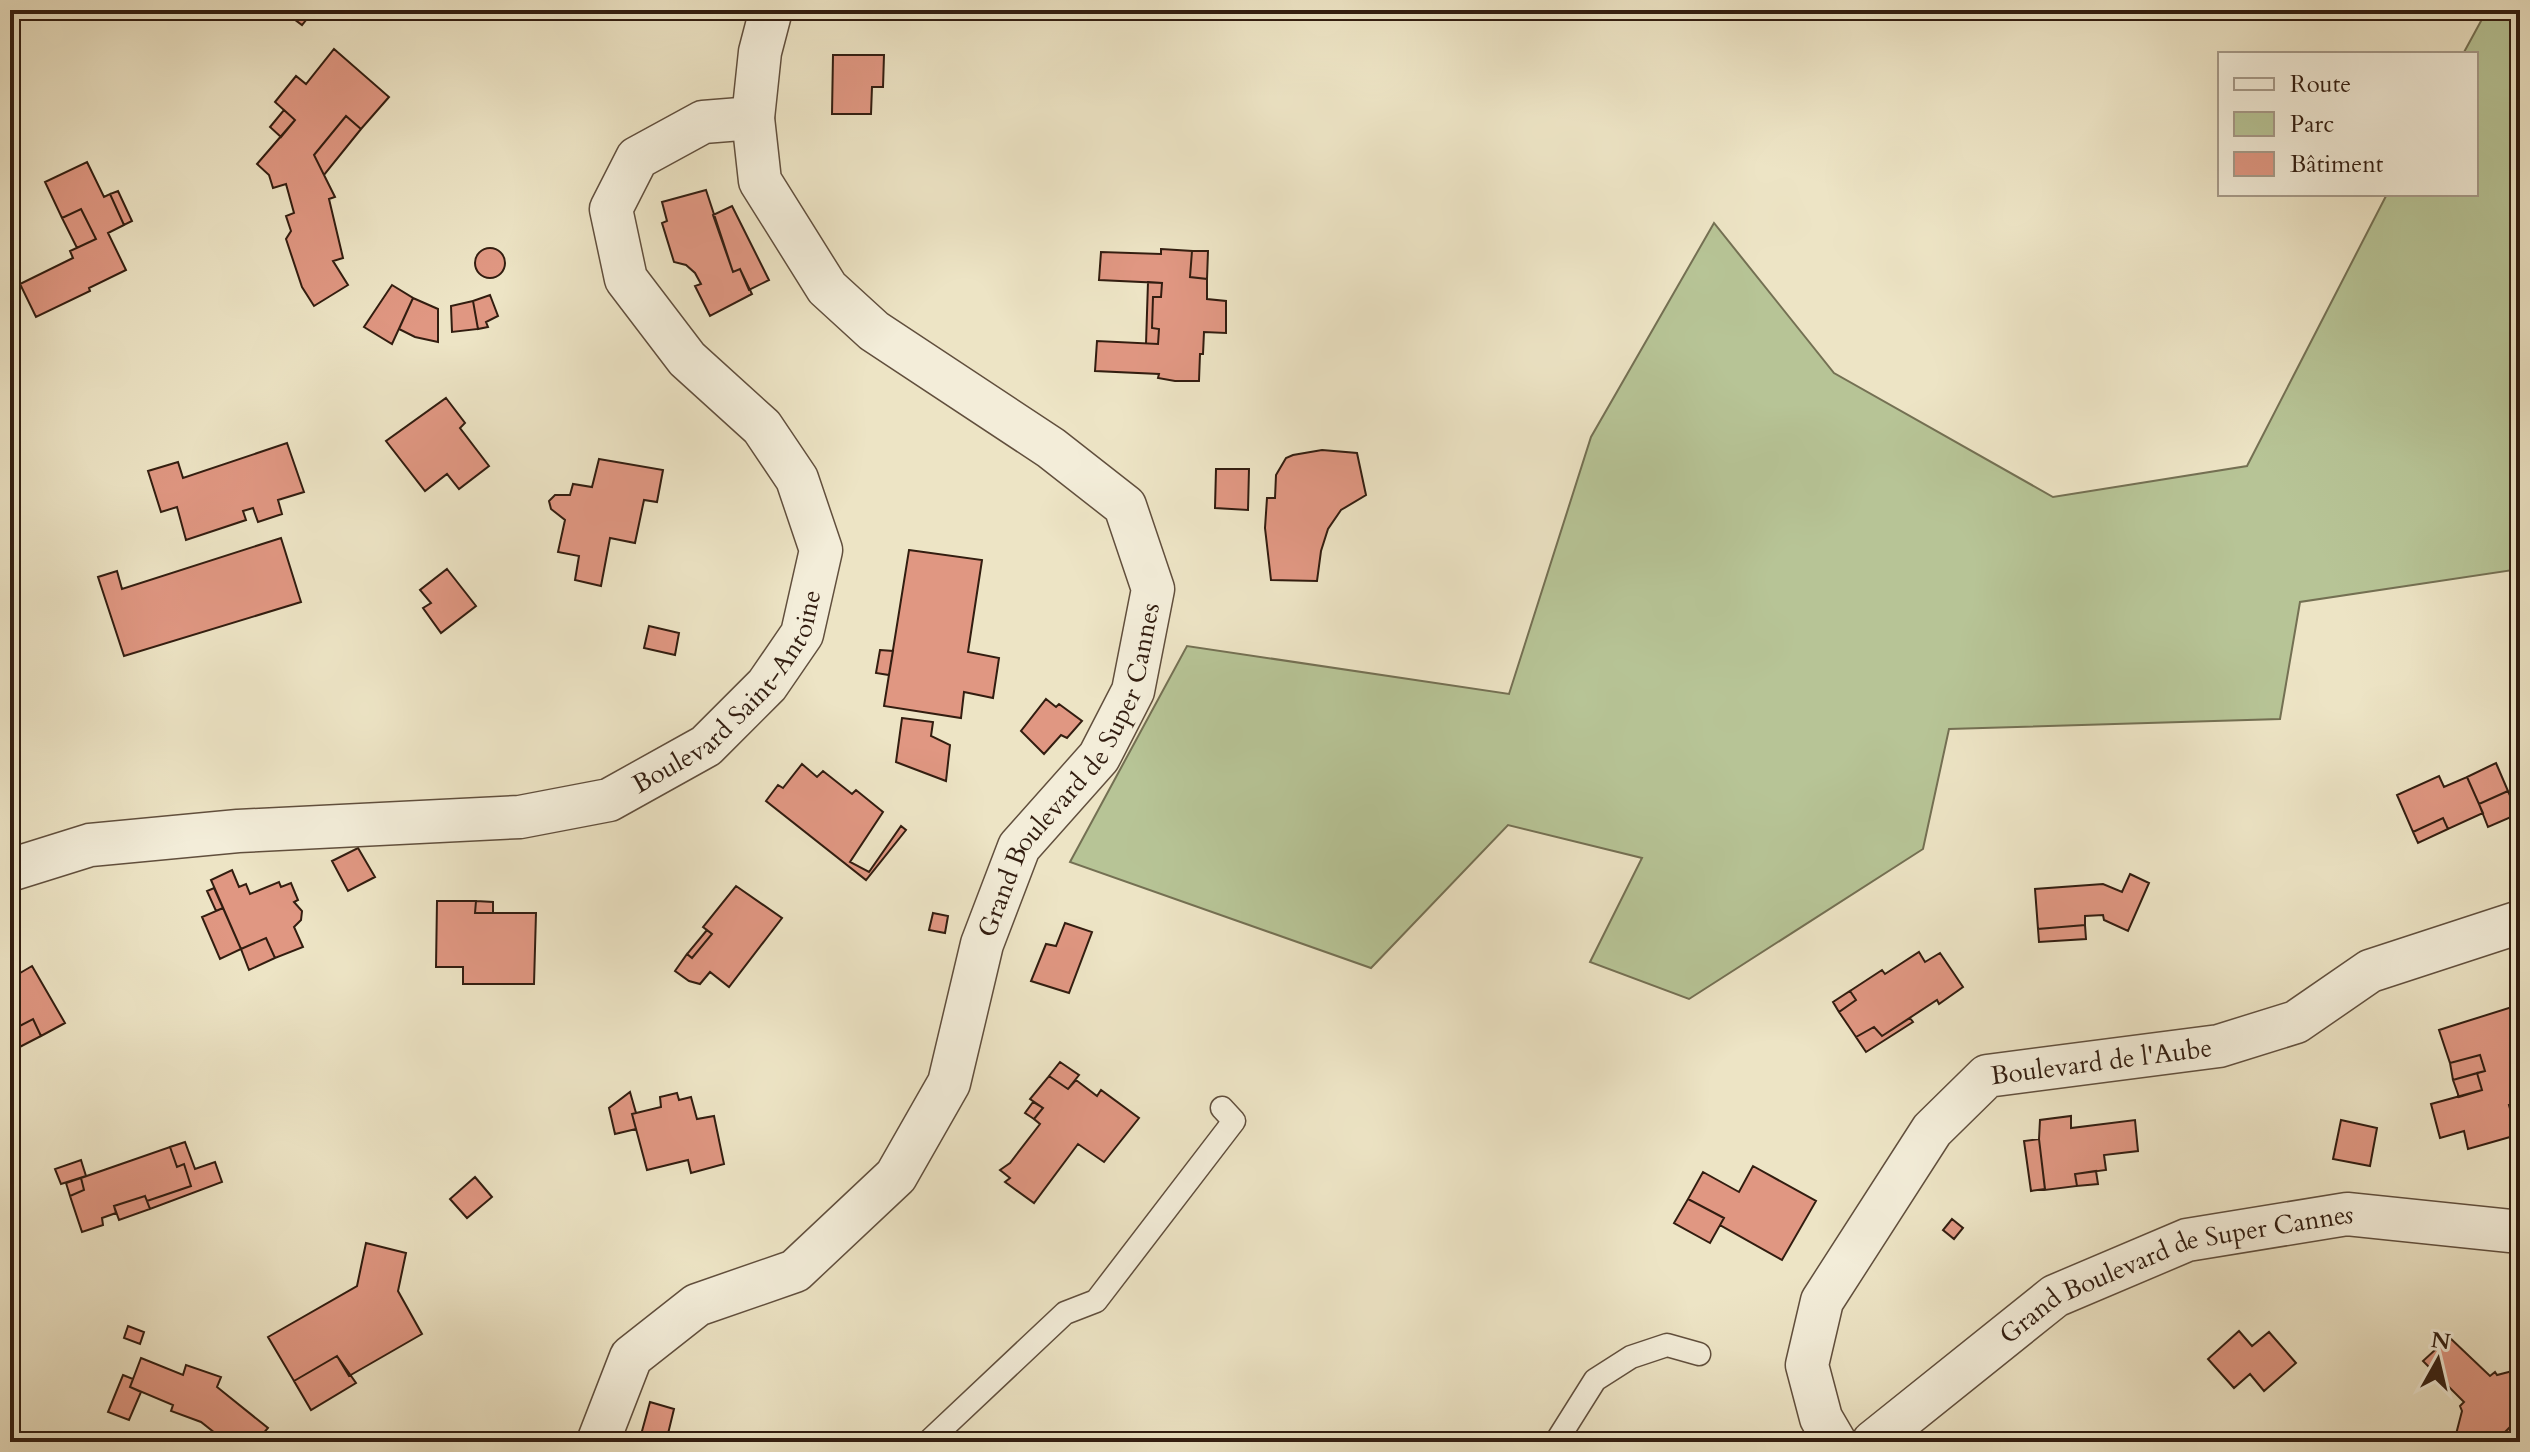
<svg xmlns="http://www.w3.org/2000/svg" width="2530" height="1452" font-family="Cardo,serif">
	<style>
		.green { fill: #b7c496; stroke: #747053; stroke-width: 2 }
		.building { fill: #e09782; stroke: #321d10; stroke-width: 2 }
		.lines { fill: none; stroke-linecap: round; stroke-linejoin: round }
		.service-casing { stroke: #614f3d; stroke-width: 25 }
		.minor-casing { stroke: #614f3d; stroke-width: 45 }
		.service { stroke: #f3edd9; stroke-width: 22 }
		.minor { stroke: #f3edd9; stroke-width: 42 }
		.labels { text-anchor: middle; stroke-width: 8; stroke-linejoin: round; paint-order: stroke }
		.street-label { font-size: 26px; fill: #321d10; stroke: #f3edd9 }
	</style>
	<rect width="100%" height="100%" fill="#ede4c5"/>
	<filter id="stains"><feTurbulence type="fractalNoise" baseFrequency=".0025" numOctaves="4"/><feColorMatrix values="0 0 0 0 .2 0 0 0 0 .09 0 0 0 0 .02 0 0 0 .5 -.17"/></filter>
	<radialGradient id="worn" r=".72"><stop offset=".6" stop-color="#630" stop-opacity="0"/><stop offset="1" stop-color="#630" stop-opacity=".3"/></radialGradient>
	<path class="green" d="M 2487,10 L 2520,10 L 2520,569 L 2300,602 L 2280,719 L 1949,729 L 1923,849 L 1689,999 L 1590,962 L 1642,858 L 1508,825 L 1371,968 L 1070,862 L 1187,646 L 1509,694 L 1591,437 L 1714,223 L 1834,373 L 2053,497 L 2247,466 L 2387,194 L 2476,194 L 2476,54 L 2463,54 Z"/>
	<path class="building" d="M 282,10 L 314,10 L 302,25 Z
		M 334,49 L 389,97 L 361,129 L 346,116 L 314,155 L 335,197 L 329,199 L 343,258 L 333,261 L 348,285 L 314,306 L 302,287 L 286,239 L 291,231 L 286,216 L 294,213 L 286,184 L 273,188 L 269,175 L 257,164 L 295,120 L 275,102 L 296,76 L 306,84 Z
		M 833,55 L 884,55 L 883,87 L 872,87 L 871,114 L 832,114 Z
		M 284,110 L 295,120 L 281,137 L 270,127 Z
		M 346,116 L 361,129 L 324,175 L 314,155 Z
		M 87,162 L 104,197 L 110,194 L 124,225 L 108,233 L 126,270 L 89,288 L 90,291 L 36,317 L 20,284 L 73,258 L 70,251 L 96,239 L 81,209 L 62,218 L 45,182 Z
		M 706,190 L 733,272 L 740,269 L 752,294 L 710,316 L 695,286 L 701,284 L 695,273 L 686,265 L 674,262 L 662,223 L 667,221 L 662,202 Z
		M 118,191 L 132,221 L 124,225 L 110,194 Z
		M 732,206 L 769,280 L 749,290 L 740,269 L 733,272 L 713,215 Z
		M 81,209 L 96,239 L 77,248 L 62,218 Z
		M475 263a15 15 0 1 1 30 0a15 15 0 1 1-30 0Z
		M 1161,249 L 1192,251 L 1190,277 L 1207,279 L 1207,299 L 1226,301 L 1226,333 L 1204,332 L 1203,354 L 1200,354 L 1199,381 L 1175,381 L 1158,378 L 1159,374 L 1095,371 L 1097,341 L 1158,344 L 1159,329 L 1152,328 L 1153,297 L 1161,297 L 1162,283 L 1099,280 L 1101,252 L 1161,254 Z
		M 1192,251 L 1208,251 L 1207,279 L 1190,277 Z
		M 1148,282 L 1162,283 L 1161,297 L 1153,297 L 1152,328 L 1159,329 L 1158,344 L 1146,344 Z
		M 392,285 L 413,298 L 392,344 L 364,327 Z
		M 490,295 L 498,316 L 486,322 L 488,327 L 478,329 L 473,301 Z
		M 413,298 L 438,309 L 438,342 L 415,337 L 399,329 Z
		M 473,301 L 478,329 L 452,332 L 451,306 Z
		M 446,398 L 465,423 L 460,428 L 489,466 L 459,489 L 447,474 L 425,491 L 386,441 Z
		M 287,443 L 304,492 L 278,500 L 282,514 L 258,522 L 253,508 L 243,511 L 246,520 L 186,540 L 177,507 L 161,512 L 148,471 L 178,462 L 183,478 Z
		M 1322,450 L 1357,453 L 1366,495 L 1341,510 L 1328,529 L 1321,551 L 1317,581 L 1271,580 L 1265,528 L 1267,498 L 1275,498 L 1276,475 L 1286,458 L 1293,455 Z
		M 599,459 L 663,470 L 657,502 L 644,500 L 635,543 L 610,538 L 601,586 L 575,580 L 579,556 L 558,552 L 565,520 L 551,509 L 549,501 L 555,495 L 570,495 L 573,484 L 592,487 Z
		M 1216,469 L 1249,469 L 1248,510 L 1215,508 Z
		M 281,538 L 301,602 L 124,656 L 98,577 L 117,571 L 122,589 Z
		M 909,550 L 982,560 L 968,652 L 999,658 L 993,698 L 964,692 L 961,718 L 884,706 Z
		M 447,569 L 476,606 L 441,633 L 423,608 L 431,603 L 420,590 Z
		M 649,626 L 679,633 L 675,655 L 644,648 Z
		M 880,650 L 893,651 L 889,675 L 876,673 Z
		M 1046,699 L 1056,707 L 1059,704 L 1082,721 L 1067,738 L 1061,735 L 1044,754 L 1021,731 Z
		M 902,718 L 933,722 L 931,736 L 950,745 L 946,781 L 896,762 Z
		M 2496,763 L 2508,791 L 2479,804 L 2467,777 Z
		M 802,764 L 817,777 L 823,771 L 852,794 L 856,790 L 883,812 L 850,862 L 869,872 L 901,826 L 906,830 L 866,880 L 766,801 L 778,785 L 783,788 Z
		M 2439,776 L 2444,787 L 2467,777 L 2483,813 L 2448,829 L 2443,818 L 2413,832 L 2397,795 Z
		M 2508,791 L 2518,814 L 2488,827 L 2479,804 Z
		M 2443,818 L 2448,829 L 2418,843 L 2413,832 Z
		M 358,848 L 375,877 L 348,891 L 332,861 Z
		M 232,870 L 239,887 L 246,884 L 250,894 L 279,882 L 281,887 L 291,883 L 298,900 L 294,902 L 302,911 L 301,920 L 294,927 L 303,947 L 275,958 L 266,938 L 241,949 L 211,880 Z
		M 2130,874 L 2149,883 L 2128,931 L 2104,920 L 2103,915 L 2085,916 L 2085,925 L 2038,929 L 2035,889 L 2103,884 L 2122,892 Z
		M 736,886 L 782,918 L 729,987 L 710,972 L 700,984 L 689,981 L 675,971 L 687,954 L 692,958 L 712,934 L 703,927 Z
		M 214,888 L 223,908 L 216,911 L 207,891 Z
		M 437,901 L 476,901 L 475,913 L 536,913 L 534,984 L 463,984 L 463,967 L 436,967 Z
		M 476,901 L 493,902 L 493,913 L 475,913 Z
		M 223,908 L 241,949 L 220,959 L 202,917 Z
		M 933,913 L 948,916 L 945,933 L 929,930 Z
		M 1065,923 L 1092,932 L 1069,993 L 1031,981 L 1046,944 L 1056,946 Z
		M 2085,925 L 2086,939 L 2039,942 L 2038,929 Z
		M 707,930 L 712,934 L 692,958 L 687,954 Z
		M 266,938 L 275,958 L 249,970 L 241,949 Z
		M 1919,952 L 1925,962 L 1940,953 L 1963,987 L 1939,1004 L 1937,1000 L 1882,1036 L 1874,1027 L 1856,1037 L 1839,1012 L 1856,1000 L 1850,991 L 1882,970 L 1885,974 Z
		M 32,966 L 65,1023 L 41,1036 L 33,1019 L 10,1031 L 10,968 L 15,976 Z
		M 1850,991 L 1856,1000 L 1839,1012 L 1833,1002 Z
		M 2512,1007 L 2520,1035 L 2520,1062 L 2516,1063 L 2520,1079 L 2520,1102 L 2509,1105 L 2517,1135 L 2468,1149 L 2464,1131 L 2440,1138 L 2431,1104 L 2482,1090 L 2477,1073 L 2485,1071 L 2480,1055 L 2450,1063 L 2439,1030 Z
		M 1910,1018 L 1913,1022 L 1866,1052 L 1856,1037 L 1874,1027 L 1882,1036 Z
		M 33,1019 L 41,1036 L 10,1052 L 10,1031 Z
		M 2480,1055 L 2485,1071 L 2453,1080 L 2450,1063 Z
		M 1060,1062 L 1079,1075 L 1068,1089 L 1049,1076 Z
		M 2477,1073 L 2482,1090 L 2459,1097 L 2453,1080 Z
		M 1049,1076 L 1068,1089 L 1076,1080 L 1097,1096 L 1101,1090 L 1139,1118 L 1104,1162 L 1078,1144 L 1034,1203 L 1005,1182 L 1010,1178 L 1000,1170 L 1010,1163 L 1040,1124 L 1034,1119 L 1043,1108 L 1030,1099 Z
		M 630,1092 L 636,1113 L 632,1114 L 636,1129 L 615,1134 L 609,1108 Z
		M 677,1093 L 679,1100 L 691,1097 L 697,1119 L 714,1116 L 724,1164 L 691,1173 L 688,1160 L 647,1170 L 632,1114 L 661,1107 L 660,1097 Z
		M 1033,1102 L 1043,1108 L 1034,1119 L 1025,1113 Z
		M 2071,1116 L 2071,1128 L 2135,1120 L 2138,1151 L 2104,1155 L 2106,1170 L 2075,1174 L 2077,1186 L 2045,1190 L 2039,1139 L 2040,1120 Z
		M 2341,1120 L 2377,1128 L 2370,1166 L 2333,1159 Z
		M 2039,1139 L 2045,1189 L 2031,1191 L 2024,1141 Z
		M 185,1142 L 195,1169 L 215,1162 L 222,1182 L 150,1209 L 147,1201 L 191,1186 L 184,1164 L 177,1167 L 170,1147 Z
		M 170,1147 L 177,1167 L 184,1164 L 191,1186 L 147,1201 L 145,1196 L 114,1206 L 116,1213 L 102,1218 L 103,1225 L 82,1232 L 70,1196 L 84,1190 L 81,1178 Z
		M 81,1160 L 86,1176 L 61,1184 L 55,1169 Z
		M 1753,1166 L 1816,1201 L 1782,1260 L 1720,1225 L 1724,1218 L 1688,1199 L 1703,1172 L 1739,1192 Z
		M 2096,1171 L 2098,1184 L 2077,1186 L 2075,1174 Z
		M 475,1177 L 492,1197 L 467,1218 L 450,1199 Z
		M 81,1178 L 84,1190 L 70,1196 L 66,1183 Z
		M 145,1196 L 150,1209 L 119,1220 L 114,1206 Z
		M 1688,1199 L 1724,1218 L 1710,1243 L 1674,1223 Z
		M 1952,1219 L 1963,1228 L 1954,1239 L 1943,1230 Z
		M 366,1243 L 406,1253 L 398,1291 L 422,1334 L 349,1376 L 337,1356 L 294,1381 L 268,1337 L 357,1286 Z
		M 128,1326 L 144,1332 L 140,1344 L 124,1338 Z
		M 2239,1331 L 2252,1346 L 2269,1332 L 2296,1363 L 2264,1391 L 2250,1374 L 2234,1388 L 2208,1359 Z
		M 2449,1337 L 2490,1376 L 2495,1372 L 2497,1375 L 2520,1369 L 2520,1417 L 2495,1442 L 2454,1442 L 2462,1411 L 2460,1406 L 2464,1402 L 2423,1361 Z
		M 337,1356 L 356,1383 L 311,1410 L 294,1381 Z
		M 141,1358 L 183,1375 L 186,1365 L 221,1377 L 217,1387 L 268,1428 L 256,1442 L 244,1442 L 233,1433 L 225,1441 L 201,1422 L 171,1411 L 173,1405 L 130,1387 Z
		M 123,1375 L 133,1379 L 130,1387 L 141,1392 L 129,1420 L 108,1412 Z
		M 650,1402 L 674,1409 L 666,1442 L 639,1442 Z
		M 2520,1417 L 2520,1442 L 2495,1442 Z"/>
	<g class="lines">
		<defs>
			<path id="service" d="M 928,1442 L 1065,1313 L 1096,1301 L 1234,1121 L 1222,1108
				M 1556,1442 L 1595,1380 L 1631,1357 L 1667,1345 L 1699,1354"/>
			<g id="minor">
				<path id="s1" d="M 10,870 L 90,845 L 238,831 L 520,817 L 609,800 L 706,746 L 767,685 L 802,634 L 821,550 L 797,479 L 762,427 L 687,359 L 626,279 L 611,209 L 637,158 L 703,122 L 753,118"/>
				<path id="s2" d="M 598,1442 L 631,1357 L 697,1305 L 795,1271 L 896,1176 L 949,1083 L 982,944 L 1019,847 L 1099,757 L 1133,691 L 1153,589 L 1125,506 L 1051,448 L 874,331 L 827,288 L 760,181 L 753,118 L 760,52 L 771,10"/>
				<path id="s3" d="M 1835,1442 L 1821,1418 L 1807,1365 L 1822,1301 L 1932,1130 L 1987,1076 L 2219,1046 L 2296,1022 L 2370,971 L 2520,922"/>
				<path id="s4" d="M 1873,1442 L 2055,1296 L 2187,1240 L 2347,1214 L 2520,1232"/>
			</g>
		</defs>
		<use href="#service" class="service-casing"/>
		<use href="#minor" class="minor-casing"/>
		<use href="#service" class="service"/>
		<use href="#minor" class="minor"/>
	</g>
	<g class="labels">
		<g class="street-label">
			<text dy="9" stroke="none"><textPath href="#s1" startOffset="772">Boulevard Saint-Antoine</textPath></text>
			<text dy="9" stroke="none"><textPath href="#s2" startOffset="866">Grand Boulevard de Super Cannes</textPath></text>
			<text dy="9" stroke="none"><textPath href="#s3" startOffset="544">Boulevard de l'Aube</textPath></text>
			<text dy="9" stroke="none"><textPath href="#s4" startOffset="356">Grand Boulevard de Super Cannes</textPath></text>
		</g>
	</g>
	<rect width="2530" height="1452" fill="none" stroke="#ede4c5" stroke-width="40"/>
	<rect x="12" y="12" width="2506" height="1428" fill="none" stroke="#321d10" stroke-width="4"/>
	<rect x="20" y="20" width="2490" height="1412" fill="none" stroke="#321d10" stroke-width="2"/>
	<rect x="2218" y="52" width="260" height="144" fill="#f3edd9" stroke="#a69a89" stroke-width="2"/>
	<rect x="2234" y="78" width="40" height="12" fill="#f3edd9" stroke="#a69a89" stroke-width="2"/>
	<text x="2290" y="92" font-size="24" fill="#321d10">Route</text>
	<rect x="2234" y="112" width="40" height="24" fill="#b7c496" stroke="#a69a89" stroke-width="2"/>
	<text x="2290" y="132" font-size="24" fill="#321d10">Parc</text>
	<rect x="2234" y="152" width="40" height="24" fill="#e09782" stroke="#a69a89" stroke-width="2"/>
	<text x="2290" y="172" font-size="24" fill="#321d10">Bâtiment</text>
	<g transform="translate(2438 1360) rotate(8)" stroke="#f3edd9" stroke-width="6" paint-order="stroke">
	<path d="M0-6L14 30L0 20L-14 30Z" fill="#321d10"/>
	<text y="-12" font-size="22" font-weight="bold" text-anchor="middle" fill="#321d10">N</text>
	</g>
	<rect width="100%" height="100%" filter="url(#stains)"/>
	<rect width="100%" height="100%" fill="url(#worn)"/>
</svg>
